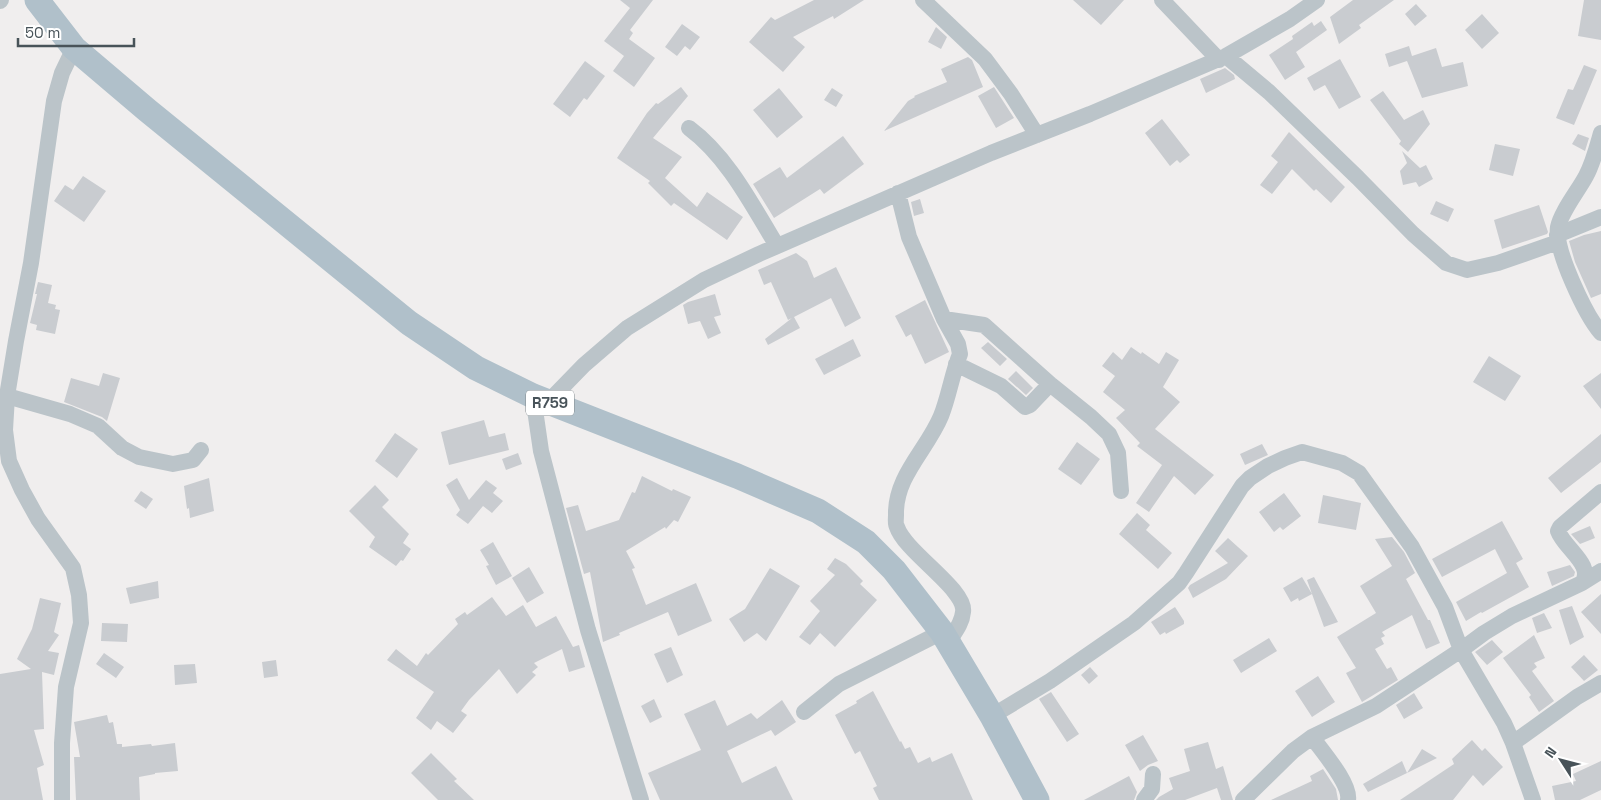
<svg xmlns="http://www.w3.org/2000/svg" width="1601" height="800" font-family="'Space Grotesk',sans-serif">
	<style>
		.building { fill: #c9ccd0 }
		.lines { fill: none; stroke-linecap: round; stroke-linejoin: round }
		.street { stroke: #bbc4c9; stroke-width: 16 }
		.primary { stroke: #b0c0ca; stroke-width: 25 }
		.labels { text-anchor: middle; stroke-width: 5; stroke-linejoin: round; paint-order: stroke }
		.shield { fill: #fff; stroke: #7f878b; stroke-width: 1 }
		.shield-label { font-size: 15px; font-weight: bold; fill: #485359 }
	</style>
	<rect width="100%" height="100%" fill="#f0eeee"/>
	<path class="building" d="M 620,0 L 653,0 L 630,30 L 633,33 L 629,39 L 655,58 L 634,87 L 613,71 L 624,56 L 604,41 L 630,8 Z
		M 814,0 L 864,0 L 834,19 L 833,16 L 793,37 L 805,47 L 783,72 L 749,42 L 771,17 L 775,20 Z
		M 1073,0 L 1124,0 L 1101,25 Z
		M 1353,0 L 1394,0 L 1359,25 L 1361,28 L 1339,44 L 1330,17 Z
		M 1584,0 L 1601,0 L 1601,40 L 1578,36 Z
		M 1416,4 L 1427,16 L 1415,26 L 1405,14 Z
		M 1482,14 L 1499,33 L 1482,49 L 1465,30 Z
		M 1321,21 L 1327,30 L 1296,52 L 1305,67 L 1285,80 L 1269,55 L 1293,39 L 1292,36 L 1312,22 L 1314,26 Z
		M 682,24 L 700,37 L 690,50 L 685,46 L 677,56 L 665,47 Z
		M 936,27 L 947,37 L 941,49 L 928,42 Z
		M 1409,46 L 1412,56 L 1436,48 L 1442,67 L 1463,62 L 1468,86 L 1422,98 L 1407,61 L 1389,67 L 1385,54 Z
		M 968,57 L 972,60 L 983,87 L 884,131 L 908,101 L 915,97 L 914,96 L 947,82 L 941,69 Z
		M 1340,59 L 1361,97 L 1339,109 L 1325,85 L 1314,91 L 1307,78 Z
		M 585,61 L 605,76 L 587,100 L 584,98 L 570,117 L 553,104 Z
		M 1584,65 L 1597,70 L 1574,125 L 1556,118 L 1568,89 L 1573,90 Z
		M 1225,68 L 1234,75 L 1235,79 L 1206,93 L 1200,79 Z
		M 681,87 L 688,96 L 653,138 L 682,157 L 665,178 L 697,207 L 707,192 L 743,217 L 727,240 L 674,203 L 671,206 L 648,183 L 650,181 L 617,158 L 647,113 L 656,103 L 658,104 Z
		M 994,87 L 1014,118 L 996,128 L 978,96 Z
		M 779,88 L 803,117 L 777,138 L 753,110 Z
		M 832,88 L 843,95 L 836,107 L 824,100 Z
		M 1383,91 L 1404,120 L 1423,110 L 1430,124 L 1408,152 L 1399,144 L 1401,141 L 1370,100 Z
		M 1162,119 L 1190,155 L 1180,163 L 1177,160 L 1170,166 L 1145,133 Z
		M 1289,132 L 1345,187 L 1331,203 L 1316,189 L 1314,191 L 1292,169 L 1272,194 L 1260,185 L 1278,162 L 1271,156 Z
		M 1578,134 L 1589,138 L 1585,151 L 1572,144 Z
		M 843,136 L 864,164 L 824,194 L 820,189 L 774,218 L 753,184 L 780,167 L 787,178 Z
		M 1495,144 L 1520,149 L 1513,176 L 1489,170 Z
		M 1402,151 L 1420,168 L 1426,165 L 1433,179 L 1419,187 L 1416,182 L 1403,185 L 1400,171 L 1407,163 Z
		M 83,176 L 106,191 L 84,222 L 54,201 L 65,185 L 73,190 Z
		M 920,199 L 924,213 L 914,216 L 911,202 Z
		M 1436,201 L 1454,209 L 1448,222 L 1430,214 Z
		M 1539,205 L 1548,232 L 1547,234 L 1502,249 L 1494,220 Z
		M 1601,231 L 1601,294 L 1591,298 L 1575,262 L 1569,241 L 1584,235 Z
		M 796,253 L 807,261 L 814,278 L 836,267 L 861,318 L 845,327 L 831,298 L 794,317 L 800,328 L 768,345 L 765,339 L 792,318 L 788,320 L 771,282 L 764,285 L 758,270 Z
		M 38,282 L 52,285 L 48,303 L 56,305 L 55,309 L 60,310 L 55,334 L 36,330 L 37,325 L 30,323 L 37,294 L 35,294 Z
		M 715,294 L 721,315 L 714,317 L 721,333 L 708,339 L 700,321 L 688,324 L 683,305 L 688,302 Z
		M 925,300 L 949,352 L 925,364 L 911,334 L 906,337 L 895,316 Z
		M 853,339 L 861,356 L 824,375 L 815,359 Z
		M 988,342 L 1007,359 L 1000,366 L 981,348 Z
		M 1131,347 L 1141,354 L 1142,352 L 1159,364 L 1166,352 L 1179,360 L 1163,387 L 1180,402 L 1155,429 L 1214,475 L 1195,495 L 1174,476 L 1149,512 L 1136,503 L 1162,465 L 1137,446 L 1140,443 L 1116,418 L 1125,410 L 1103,392 L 1115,376 L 1102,366 L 1113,352 L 1122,360 Z
		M 1489,356 L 1521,376 L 1505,401 L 1473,382 Z
		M 1016,371 L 1033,388 L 1026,395 L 1008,379 Z
		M 103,373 L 120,378 L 107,421 L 102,417 L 64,402 L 71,378 L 99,386 Z
		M 1601,373 L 1601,409 L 1583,386 Z
		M 484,420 L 489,437 L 505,433 L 509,450 L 449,465 L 441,432 Z
		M 395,433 L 418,449 L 397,478 L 375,461 Z
		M 1601,434 L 1601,462 L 1561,493 L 1548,478 Z
		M 1077,442 L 1100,459 L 1081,485 L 1058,469 Z
		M 1262,444 L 1268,455 L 1245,465 L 1240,454 Z
		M 518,453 L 522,464 L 506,470 L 502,459 Z
		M 642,476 L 672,491 L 673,489 L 691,497 L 678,522 L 674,520 L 666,529 L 665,527 L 626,551 L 635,568 L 632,569 L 646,605 L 696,583 L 712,621 L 678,636 L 668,612 L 619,633 L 620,635 L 603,642 L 590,572 L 584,574 L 566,508 L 578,505 L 586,531 L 619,520 L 632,492 L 635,493 Z
		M 209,478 L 214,511 L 190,518 L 189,508 L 187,509 L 184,486 Z
		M 457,478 L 469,500 L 486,480 L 497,488 L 493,493 L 503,501 L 492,513 L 483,506 L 468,524 L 456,515 L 460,510 L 446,485 Z
		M 375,485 L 389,500 L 382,507 L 409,534 L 403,543 L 411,549 L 403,561 L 401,560 L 396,566 L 369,547 L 375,537 L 349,511 Z
		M 141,491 L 153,499 L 146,509 L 134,501 Z
		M 1284,493 L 1301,516 L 1283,530 L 1280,527 L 1274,532 L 1259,512 Z
		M 1323,495 L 1361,503 L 1356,530 L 1318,523 Z
		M 1137,513 L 1150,525 L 1146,530 L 1172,553 L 1158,569 L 1119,534 Z
		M 1502,521 L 1523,559 L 1516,563 L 1529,587 L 1482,613 L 1481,612 L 1466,621 L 1456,602 L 1507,573 L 1495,549 L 1442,577 L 1432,559 Z
		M 1590,526 L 1595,538 L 1580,544 L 1571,534 Z
		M 1392,537 L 1404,552 L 1415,573 L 1406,579 L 1428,620 L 1430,620 L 1440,643 L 1426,649 L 1412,615 L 1382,632 L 1385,636 L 1381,638 L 1384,644 L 1375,649 L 1387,669 L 1391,667 L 1398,680 L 1362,702 L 1346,673 L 1356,668 L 1337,637 L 1376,613 L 1360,586 L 1392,566 L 1375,539 Z
		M 1228,538 L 1248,556 L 1226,579 L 1193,598 L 1188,588 L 1190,585 L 1228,563 L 1215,551 Z
		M 493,542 L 512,576 L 496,585 L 486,566 L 489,565 L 480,550 Z
		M 835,558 L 846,564 L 863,581 L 860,584 L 877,600 L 835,647 L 820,633 L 810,645 L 799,637 L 820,611 L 810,601 L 835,575 L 827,569 Z
		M 1570,565 L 1575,572 L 1574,576 L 1552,586 L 1547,572 Z
		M 529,567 L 544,593 L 527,603 L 512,578 Z
		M 770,568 L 800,586 L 766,641 L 757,633 L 744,642 L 729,619 L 745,609 Z
		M 1302,577 L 1312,594 L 1307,580 L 1314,577 L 1338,622 L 1324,627 L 1312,594 L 1299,601 L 1298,598 L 1291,602 L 1283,588 Z
		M 158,581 L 159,598 L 130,604 L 126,588 Z
		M 1601,594 L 1601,634 L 1581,612 Z
		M 492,597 L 506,616 L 523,605 L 536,627 L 556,616 L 573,647 L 579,645 L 585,667 L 569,672 L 562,649 L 534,663 L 538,667 L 532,672 L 536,675 L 517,694 L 499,669 L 469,700 L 461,711 L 467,715 L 453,733 L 437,721 L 431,730 L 416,718 L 434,692 L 387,660 L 396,649 L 417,666 L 426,653 L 428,655 L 458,624 L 455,619 L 465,612 L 467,615 Z
		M 40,598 L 61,603 L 54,632 L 59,635 L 48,651 L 59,653 L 54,675 L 42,672 L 44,729 L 34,730 L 44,765 L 37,768 L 43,800 L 0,800 L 0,674 L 31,669 L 17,659 L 32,629 Z
		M 1572,606 L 1584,637 L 1570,645 L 1559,610 Z
		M 1175,607 L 1184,621 L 1184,624 L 1166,634 L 1165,632 L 1160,635 L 1151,622 Z
		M 1544,613 L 1552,628 L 1537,633 L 1532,618 Z
		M 102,623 L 128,624 L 127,642 L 101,641 Z
		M 1534,635 L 1545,658 L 1534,663 L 1537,667 L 1532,671 L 1554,701 L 1539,712 L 1529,697 L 1531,695 L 1503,658 Z
		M 1269,638 L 1277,651 L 1241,673 L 1233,660 Z
		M 1492,640 L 1503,652 L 1487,665 L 1475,652 Z
		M 671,647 L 683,675 L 667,683 L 654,654 Z
		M 104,653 L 124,667 L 116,678 L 96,664 Z
		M 1584,655 L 1598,670 L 1584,681 L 1571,667 Z
		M 276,660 L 278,676 L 264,678 L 262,662 Z
		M 195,664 L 197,683 L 175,685 L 174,665 Z
		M 1090,667 L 1098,676 L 1089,684 L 1081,675 Z
		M 1318,676 L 1335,702 L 1312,717 L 1295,691 Z
		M 873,691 L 900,742 L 901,741 L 905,749 L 910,747 L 918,763 L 930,757 L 932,762 L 952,753 L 973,800 L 879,800 L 873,788 L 877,786 L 860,751 L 855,754 L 835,715 L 857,703 L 856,701 Z
		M 1051,692 L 1079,734 L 1067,742 L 1039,699 Z
		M 1414,693 L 1423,708 L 1404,719 L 1396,705 Z
		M 654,699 L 662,717 L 650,723 L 641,706 Z
		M 715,700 L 727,726 L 751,713 L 757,719 L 782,700 L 796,722 L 775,736 L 771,730 L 727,751 L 742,783 L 776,766 L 793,800 L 660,800 L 648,773 L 701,750 L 684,714 Z
		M 107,715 L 109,723 L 113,722 L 117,744 L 122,744 L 122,747 L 151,744 L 152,746 L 175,743 L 178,771 L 155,773 L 155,774 L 139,777 L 140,800 L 76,800 L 74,757 L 80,757 L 74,722 Z
		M 1143,735 L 1158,761 L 1148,765 L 1140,771 L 1125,745 Z
		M 1472,740 L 1482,751 L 1485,748 L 1503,767 L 1483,786 L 1473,775 L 1453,800 L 1400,800 L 1454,764 L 1452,759 Z
		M 1208,742 L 1216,769 L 1223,766 L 1233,800 L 1221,800 L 1217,788 L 1185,800 L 1156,800 L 1159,797 L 1173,789 L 1169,778 L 1190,771 L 1184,749 Z
		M 1422,749 L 1437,758 L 1407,773 Z
		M 431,753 L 457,779 L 454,781 L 474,800 L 438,800 L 411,773 Z
		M 1402,761 L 1407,773 L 1368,792 L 1363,784 Z
		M 1601,761 L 1601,790 L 1580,800 L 1555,800 L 1552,786 L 1576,781 L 1573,774 Z
		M 1323,769 L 1336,789 L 1338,800 L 1271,800 L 1312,781 L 1310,776 Z
		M 1129,776 L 1137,792 L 1134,800 L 1084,800 Z"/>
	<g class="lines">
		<path class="street" d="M 923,0 L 985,59 L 1011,94 L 1037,135
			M 1162,0 L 1219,60
			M 0,1 L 1,0
			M 1226,56 L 1269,92 L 1358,178 L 1413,234 L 1446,263 L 1467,270 L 1498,263 L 1558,242
			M 689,128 C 728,157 752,205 777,246
			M 1601,133 C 1597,147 1593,163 1586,176 C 1578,191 1561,212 1558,227 C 1554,249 1586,316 1601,333
			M 898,193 L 909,237 L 944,319 L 958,344 L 960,354 C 952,374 949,396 941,416 C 927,450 895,476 896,515 C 896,519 895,524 897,527 C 905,552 967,590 963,612 C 962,624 954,633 948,643
			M 1557,235 L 1601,217
			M 944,319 L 984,325 L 1050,384 L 1091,417 L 1109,434 L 1118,453 L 1121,491
			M 956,364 L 1001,386 L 1025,407 L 1030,405 L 1050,384
			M 7,396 L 70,414 L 98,426 L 122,448 L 139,457 L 173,464 L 193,460 L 201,450
			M 533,396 L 541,451 L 588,630 L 641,800
			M 548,402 L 584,365 L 627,328 L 704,280 L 759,254 L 991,153 L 1090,114 L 1226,56 L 1290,19 L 1317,0
			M 1582,583 L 1601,571
			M 804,712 L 839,684 L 942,632
			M 992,716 L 1050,681 L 1134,623 L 1179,583 L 1186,573 L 1242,486 L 1250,478 L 1268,466 L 1285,458 L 1302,452 L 1342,463 L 1359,473 L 1412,547 L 1445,607 L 1461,650 L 1504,723 L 1513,743 L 1533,800
			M 1312,737 C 1322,751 1351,784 1348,800
			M 1513,743 L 1577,697 L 1601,683
			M 62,800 L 62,743 L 66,687 L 81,623 L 79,595 L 73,568 L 38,519 L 22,490 L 9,461 L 5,430 L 7,396 L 16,341 L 31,263 L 54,101 L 62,73 L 74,48
			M 1144,800 L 1152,789 L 1153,774
			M 1243,800 L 1293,751 L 1312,737 L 1376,706 L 1461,650 L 1484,633 L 1512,616 L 1582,583 C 1595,566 1564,548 1558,531 L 1560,527 L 1601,492"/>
		<path class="primary" d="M 37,0 L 74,48 L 147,110 L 409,323 L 476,368 L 533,396 L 737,476 L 818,511 L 866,542 L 894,570 L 942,632 L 992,716 L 1037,800"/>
	</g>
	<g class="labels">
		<rect class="shield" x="526" y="390.5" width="48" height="25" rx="4"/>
		<g class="shield-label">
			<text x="550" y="408">R759</text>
		</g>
	</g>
	<g transform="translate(1561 760) rotate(306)" stroke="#ffffff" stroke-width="4" paint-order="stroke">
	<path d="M0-4L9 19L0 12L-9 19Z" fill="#485359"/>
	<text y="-8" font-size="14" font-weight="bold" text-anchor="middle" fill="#485359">N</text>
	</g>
	<path d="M18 38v8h116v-8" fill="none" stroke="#485359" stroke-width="2.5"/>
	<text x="25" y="38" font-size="15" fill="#485359" stroke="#ffffff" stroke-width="4" paint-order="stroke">50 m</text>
</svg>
